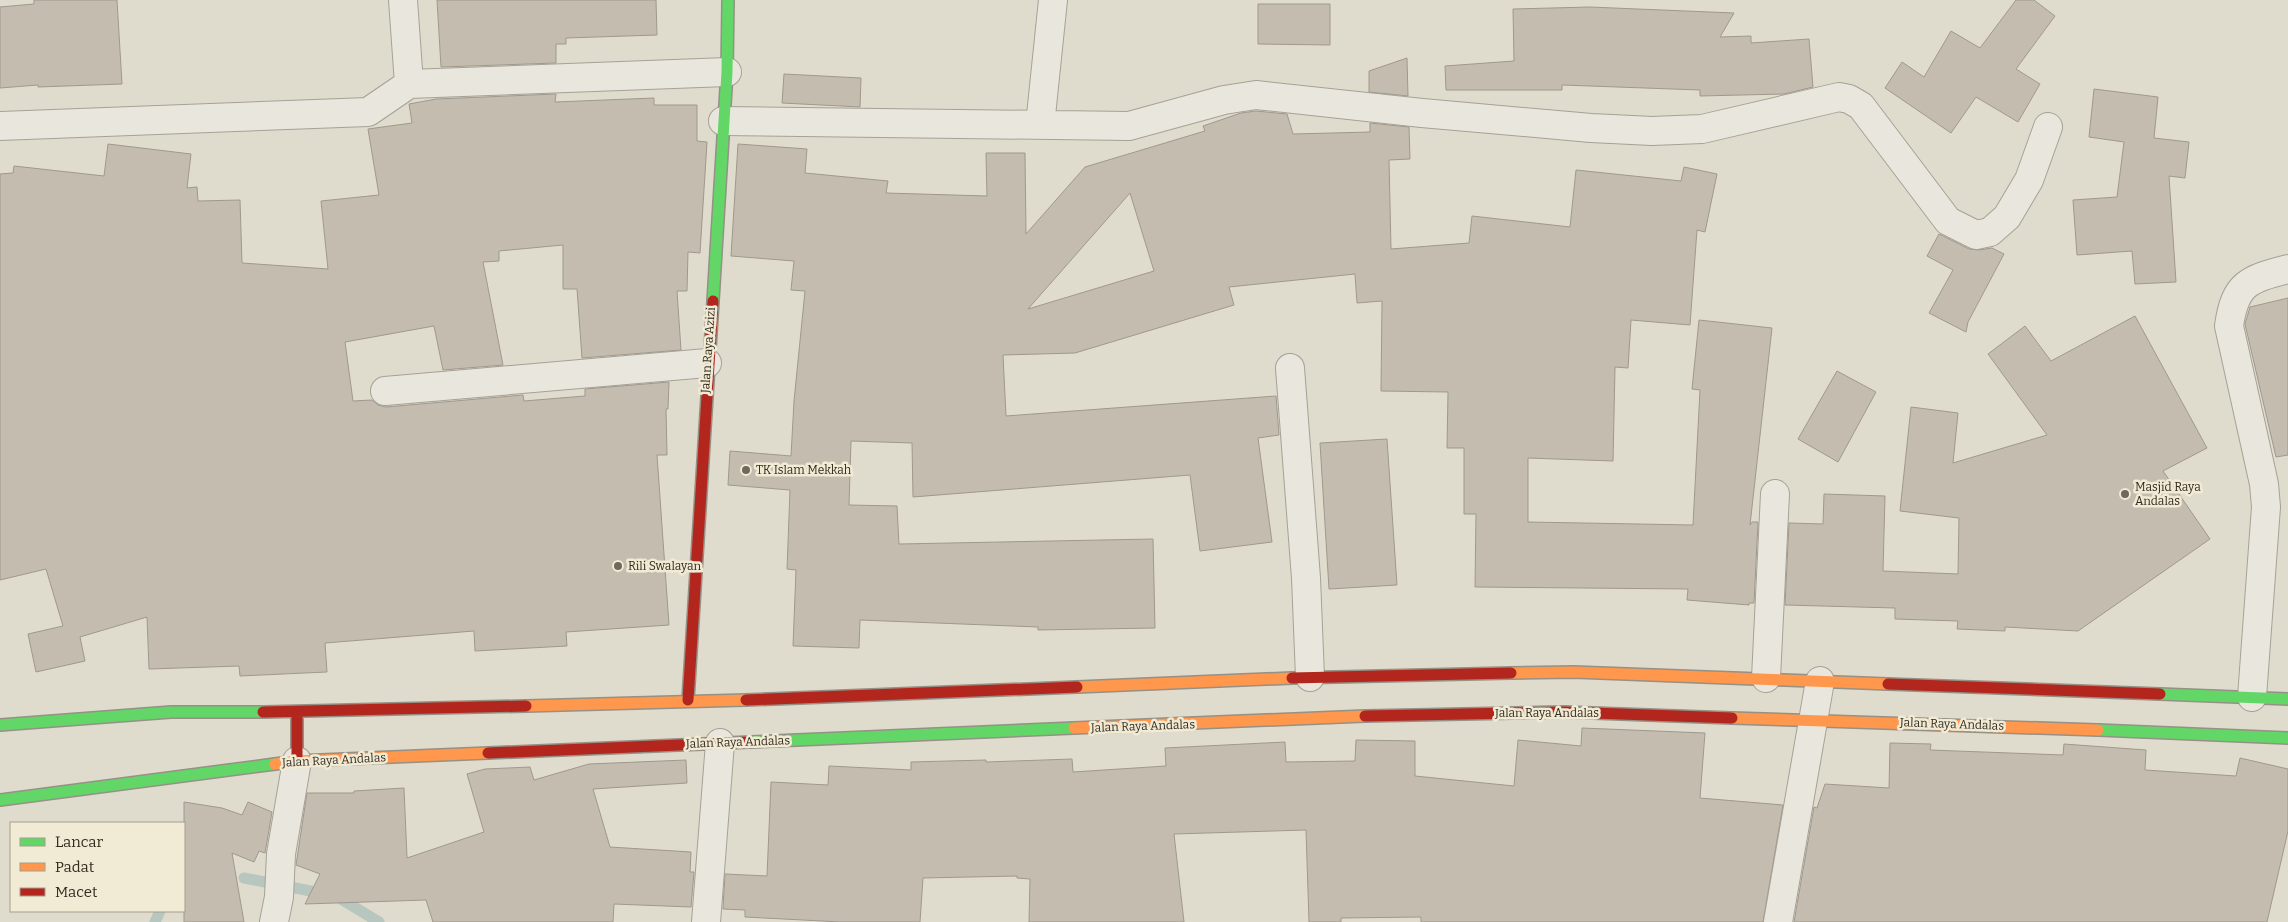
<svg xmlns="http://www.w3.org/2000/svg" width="2288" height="922" font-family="Bitter,serif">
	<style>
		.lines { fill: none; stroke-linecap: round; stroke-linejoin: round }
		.stream { stroke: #b7c6be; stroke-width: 11 }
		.building { fill: #c4bcae; stroke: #a0988d; fill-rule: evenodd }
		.street-casing { stroke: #a5a196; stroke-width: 30 }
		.fast-casing { stroke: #959186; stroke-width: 14 }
		.slow-casing { stroke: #959186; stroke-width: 14 }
		.jam-casing { stroke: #959186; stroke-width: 14 }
		.street { stroke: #e9e6dd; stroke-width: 28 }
		.fast { stroke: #63d668; stroke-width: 11 }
		.slow { stroke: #ff974d; stroke-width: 11 }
		.jam { stroke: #b3261e; stroke-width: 11 }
		.poi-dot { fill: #70685c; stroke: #f1ead4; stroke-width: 2 }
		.labels { text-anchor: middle; stroke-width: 5; stroke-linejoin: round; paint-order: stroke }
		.street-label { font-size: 12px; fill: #332a1f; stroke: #f1ead4 }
		.poi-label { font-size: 12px; fill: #332a1f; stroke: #f1ead4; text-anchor: start }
	</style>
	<rect width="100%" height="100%" fill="#e0dccd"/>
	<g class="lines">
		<path class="stream" d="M 244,878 L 336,896 L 379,922
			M 155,922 L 160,911"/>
	</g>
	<path class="building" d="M 34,0 L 117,0 L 122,84 L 38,87 L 38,85 L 0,88 L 0,7 L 34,4 Z
		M 437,0 L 656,0 L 657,35 L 566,38 L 566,44 L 556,44 L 556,63 L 441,67 Z
		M 2016,0 L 2034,0 L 2055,16 L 2016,69 L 2040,84 L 2018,122 L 1976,97 L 1951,133 L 1885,88 L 1902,62 L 1924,77 L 1951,31 L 1980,48 Z
		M 1258,4 L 1330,4 L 1330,45 L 1258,44 Z
		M 1590,7 L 1734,13 L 1720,37 L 1751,36 L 1751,43 L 1809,39 L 1813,87 L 1784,94 L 1700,96 L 1700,90 L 1562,85 L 1562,90 L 1446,90 L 1445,66 L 1514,61 L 1513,9 Z
		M 1407,58 L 1408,96 L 1369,92 L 1369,71 Z
		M 784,74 L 861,78 L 860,107 L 782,103 Z
		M 2094,89 L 2158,97 L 2154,138 L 2189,142 L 2185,178 L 2169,176 L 2176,282 L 2135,284 L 2132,251 L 2077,255 L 2073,200 L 2117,197 L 2124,142 L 2089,137 Z
		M 556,94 L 555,102 L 654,98 L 654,105 L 697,105 L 697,141 L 707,142 L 700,253 L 688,252 L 687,291 L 677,291 L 681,350 L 582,358 L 577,289 L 563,289 L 563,245 L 499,251 L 499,261 L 483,262 L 503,365 L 443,370 L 434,326 L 345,342 L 353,401 L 372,400 L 378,405 L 386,407 L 523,395 L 524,401 L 585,396 L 585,389 L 669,382 L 668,409 L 666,409 L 667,455 L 657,455 L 669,625 L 566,632 L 567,646 L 475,651 L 474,631 L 325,643 L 327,672 L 240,676 L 239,666 L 149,669 L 147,617 L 80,637 L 85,661 L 36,672 L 28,634 L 63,626 L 46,569 L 0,580 L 0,174 L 13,173 L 14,166 L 104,176 L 108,144 L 191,154 L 187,188 L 197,187 L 198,201 L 240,200 L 242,263 L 328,269 L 321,201 L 379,195 L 368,129 L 412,123 L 409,104 L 436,99 Z
		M 1256,111 L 1287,114 L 1293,134 L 1370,132 L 1370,123 L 1409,127 L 1410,159 L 1389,160 L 1391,249 L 1469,243 L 1472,216 L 1570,227 L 1576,170 L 1681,181 L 1684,167 L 1717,174 L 1705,232 L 1697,230 L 1690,325 L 1631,320 L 1628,368 L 1615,367 L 1613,461 L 1528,458 L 1528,522 L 1693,525 L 1700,390 L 1692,389 L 1699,320 L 1772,328 L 1750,525 L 1752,522 L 1758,522 L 1754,603 L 1749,603 L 1749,605 L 1687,600 L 1688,589 L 1475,587 L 1476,514 L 1464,514 L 1464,448 L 1447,448 L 1448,392 L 1381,391 L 1382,301 L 1357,303 L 1355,274 L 1229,287 L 1234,305 L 1075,353 L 1003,355 L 1006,416 L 1276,396 L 1279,435 L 1258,438 L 1272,542 L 1200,551 L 1190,475 L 913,497 L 912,443 L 851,441 L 849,505 L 897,506 L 899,544 L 1153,539 L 1155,628 L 1038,630 L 1038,627 L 860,620 L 859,648 L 793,646 L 796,570 L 787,569 L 790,490 L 728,485 L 730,451 L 791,456 L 794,401 L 805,291 L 791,290 L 794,261 L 731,256 L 738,144 L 807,149 L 805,173 L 888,181 L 886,193 L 987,196 L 986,153 L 1025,153 L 1026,234 L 1085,167 L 1205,131 L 1203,126 L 1241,113 ZM 1130,193 L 1154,271 L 1028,309 Z
		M 1939,234 L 1969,249 L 1979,250 L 1992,248 L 2004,254 L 1968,322 L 1966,332 L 1929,313 L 1953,270 L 1927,256 Z
		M 2288,298 L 2288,455 L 2276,457 L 2245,324 L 2250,307 Z
		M 2135,316 L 2207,448 L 2163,471 L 2210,539 L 2078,631 L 2005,627 L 2005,631 L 1957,629 L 1958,621 L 1895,619 L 1895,608 L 1785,605 L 1789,523 L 1823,524 L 1824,494 L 1885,496 L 1883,571 L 1958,574 L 1959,518 L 1900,511 L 1911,407 L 1958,413 L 1953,463 L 2047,435 L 1988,354 L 2025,326 L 2051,361 Z
		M 1837,371 L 1876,392 L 1838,462 L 1798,439 Z
		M 1387,439 L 1397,585 L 1329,589 L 1320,443 Z
		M 1582,728 L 1705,733 L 1700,798 L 1783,805 L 1763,922 L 1421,922 L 1421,917 L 1341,918 L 1341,922 L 1309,922 L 1306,830 L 1174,834 L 1184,922 L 1029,922 L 1030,879 L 1017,878 L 1017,876 L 923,878 L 920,922 L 841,922 L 745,917 L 745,910 L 723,909 L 725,874 L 767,876 L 771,782 L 828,785 L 829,766 L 911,770 L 911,762 L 986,760 L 986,762 L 1072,759 L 1073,772 L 1166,766 L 1165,748 L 1285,742 L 1286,762 L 1355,761 L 1356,740 L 1415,741 L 1415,776 L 1514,786 L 1518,740 L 1581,746 Z
		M 1890,743 L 1931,744 L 1930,750 L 2063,755 L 2064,744 L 2146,750 L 2145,770 L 2236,776 L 2240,758 L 2288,769 L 2288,831 L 2267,922 L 1794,922 L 1814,807 L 1817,808 L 1825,784 L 1889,788 Z
		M 686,760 L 687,783 L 593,789 L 610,847 L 691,852 L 690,872 L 694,872 L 691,907 L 614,904 L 613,922 L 433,922 L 426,900 L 305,904 L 320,874 L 296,865 L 307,793 L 354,793 L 354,791 L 404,788 L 407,858 L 484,832 L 467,774 L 485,769 L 530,767 L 534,780 L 589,764 Z
		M 184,802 L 222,808 L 242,815 L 248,802 L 272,812 L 265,853 L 259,851 L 254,862 L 232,853 L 244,922 L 184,922 Z"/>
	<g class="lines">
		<defs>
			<path id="street" d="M 403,0 L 409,84
				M 723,121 L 1129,126 L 1224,100 L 1256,95 L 1422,113 L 1591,128 L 1652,131 L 1702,129 L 1839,97 L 1849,99 L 1861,106 L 1948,221 L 1976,235 L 1990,232 L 2007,217 L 2029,180 L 2048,127
				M 1040,125 L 1053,0
				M 0,126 L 368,112 L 409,84 L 727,72
				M 1290,368 L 1306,578 L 1310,677
				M 385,391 L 707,363
				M 1766,678 L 1775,494
				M 2252,697 L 2266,507 L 2264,484 L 2229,326 C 2235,283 2249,279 2288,269
				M 274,922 L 279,897 L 281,854 L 297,761
				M 706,922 L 720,743
				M 1778,922 L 1820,681"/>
			<path id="fast" d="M 713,301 L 727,72 L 728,0
				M 2160,694 L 2288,699
				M 0,725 L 171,712 L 263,712
				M 2098,730 L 2288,738
				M 750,742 L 1074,728
				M 0,800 L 275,764"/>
			<path id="slow" d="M 1511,673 L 1574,672 L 1888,684
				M 1077,687 L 1292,678
				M 526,706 L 746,700
				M 1732,718 L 2098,730
				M 1074,728 L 1365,716
				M 275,764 L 297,761 L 488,753"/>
			<path id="jam" d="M 1292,678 L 1511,673
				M 1888,684 L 2160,694
				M 688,700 L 713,301
				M 746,700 L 1077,687
				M 263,712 L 526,706
				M 297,712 L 297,761
				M 1365,716 L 1565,712 L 1732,718
				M 488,753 L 750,742"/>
		</defs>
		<use href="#street" class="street-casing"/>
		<use href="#fast" class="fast-casing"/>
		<use href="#slow" class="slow-casing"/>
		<use href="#jam" class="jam-casing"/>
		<use href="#street" class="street"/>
		<use href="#fast" class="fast"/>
		<use href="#slow" class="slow"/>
		<use href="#jam" class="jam"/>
	</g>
	<g class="poi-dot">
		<circle cx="746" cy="470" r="5"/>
		<circle cx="2125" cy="494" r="5"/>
		<circle cx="618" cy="566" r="5"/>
	</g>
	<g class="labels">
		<g class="street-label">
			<text transform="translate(708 350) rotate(-86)" y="4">Jalan Raya Azizi</text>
			<text x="1547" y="717">Jalan Raya Andalas</text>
			<text transform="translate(1952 724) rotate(2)" y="4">Jalan Raya Andalas</text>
			<text transform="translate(1143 726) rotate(-2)" y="4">Jalan Raya Andalas</text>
			<text transform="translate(738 742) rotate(-2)" y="4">Jalan Raya Andalas</text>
			<text transform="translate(334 760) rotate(-3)" y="4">Jalan Raya Andalas</text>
		</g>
		<g class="poi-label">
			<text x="756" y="474">TK Islam Mekkah</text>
			<text x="2135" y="491">Masjid Raya<tspan x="2135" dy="14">Andalas</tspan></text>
			<text x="628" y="570">Rili Swalayan</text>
		</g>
	</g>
	<rect x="10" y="822" width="175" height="90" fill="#f1ead4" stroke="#a59d8c"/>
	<rect x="20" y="838" width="25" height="8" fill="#63d668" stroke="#a59d8c"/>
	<text x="55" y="847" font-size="15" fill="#332a1f">Lancar</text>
	<rect x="20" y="863" width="25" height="8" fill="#ff974d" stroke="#a59d8c"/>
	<text x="55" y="872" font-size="15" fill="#332a1f">Padat</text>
	<rect x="20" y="888" width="25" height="8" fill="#b3261e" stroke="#a59d8c"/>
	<text x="55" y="897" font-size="15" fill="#332a1f">Macet</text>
</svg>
